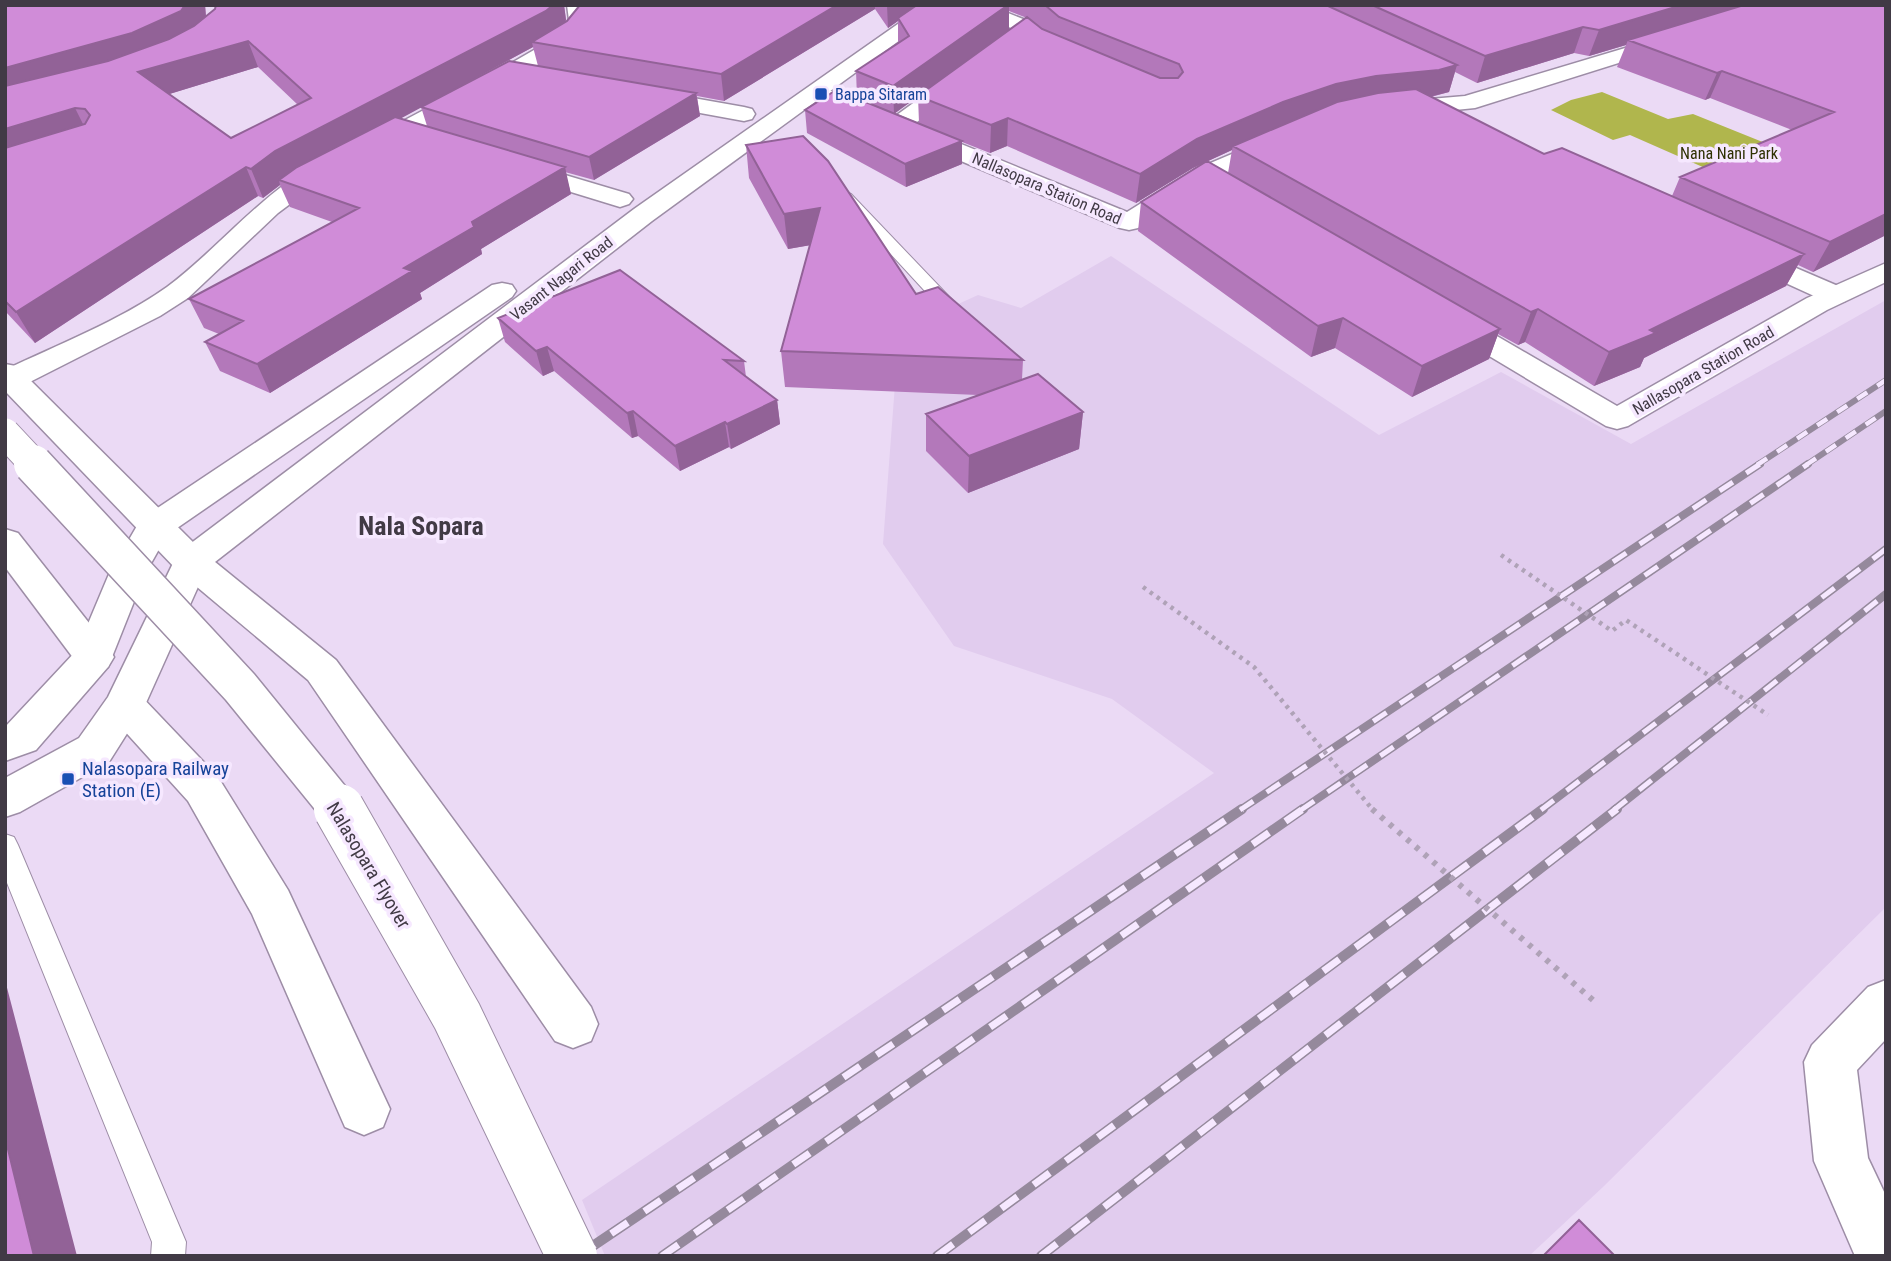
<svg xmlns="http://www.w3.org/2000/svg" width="1891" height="1261" font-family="'Roboto Condensed',sans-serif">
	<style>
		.built { fill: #e1ccee }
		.green { fill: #b0b64d }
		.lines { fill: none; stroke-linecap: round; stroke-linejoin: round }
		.service-casing { stroke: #9d8da6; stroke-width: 2 }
		.minor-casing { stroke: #9d8da6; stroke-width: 3 }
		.tertiary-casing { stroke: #9d8da6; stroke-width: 3 }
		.secondary-casing { stroke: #9d8da6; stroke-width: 3 }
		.primary-casing { stroke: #9d8da6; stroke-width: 3 }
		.service { fill: #fff; fill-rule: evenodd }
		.minor { fill: #fff; fill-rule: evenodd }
		.tertiary { fill: #fff; fill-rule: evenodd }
		.secondary { fill: #fff; fill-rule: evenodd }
		.primary { fill: #fff; fill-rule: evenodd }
		.rail-far2-casing { stroke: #95899c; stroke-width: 6 }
		.rail-far1-casing { stroke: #95899c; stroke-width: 8 }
		.rail-casing { stroke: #95899c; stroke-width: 10 }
		.rail-far2 { stroke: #f6e8ff; stroke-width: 4.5; stroke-dasharray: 12; stroke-linecap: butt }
		.rail-far1 { stroke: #f6e8ff; stroke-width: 5; stroke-dasharray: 16; stroke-linecap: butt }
		.rail { stroke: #f6e8ff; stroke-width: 7; stroke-dasharray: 20; stroke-linecap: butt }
		.secondary-bridge-far2-casing { stroke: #9d8da6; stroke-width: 31; stroke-linecap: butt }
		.secondary-bridge-far1-casing { stroke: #9d8da6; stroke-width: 41; stroke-linecap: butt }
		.secondary-bridge-casing { stroke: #9d8da6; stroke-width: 52; stroke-linecap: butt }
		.path-bridge-far1 { stroke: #afa2b7; stroke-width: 4.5; stroke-dasharray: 3.5 5; stroke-linecap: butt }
		.path-bridge { stroke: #afa2b7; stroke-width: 6; stroke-dasharray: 4.5 7; stroke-linecap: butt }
		.secondary-bridge-far2 { stroke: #fff; stroke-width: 29 }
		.secondary-bridge-far1 { stroke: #fff; stroke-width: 38 }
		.secondary-bridge { stroke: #fff; stroke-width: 50 }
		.wall { fill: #b378ba; fill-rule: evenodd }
		.shaded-wall { fill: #926297 }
		.building { fill: #d08cd8; stroke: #926297; stroke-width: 2; fill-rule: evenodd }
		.transit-dot { fill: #1a4fb4; stroke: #f6e8ff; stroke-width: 2.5 }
		.labels { text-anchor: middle; stroke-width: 7; stroke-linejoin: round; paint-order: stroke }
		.far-transit-label { font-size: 16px; fill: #164399; stroke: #f6e8ff; text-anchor: start }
		.far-park-label { font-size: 16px; fill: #2e3002; stroke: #f6e8ff }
		.far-street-label { font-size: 16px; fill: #413a45; stroke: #f6e8ff }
		.transit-label { font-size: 19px; fill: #164399; stroke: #f6e8ff; text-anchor: start }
		.street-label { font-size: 19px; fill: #413a45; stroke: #f6e8ff }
		.district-label { font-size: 26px; font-weight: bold; fill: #413a45; stroke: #f6e8ff }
	</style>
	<rect width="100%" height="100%" fill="#ebdaf5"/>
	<path class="built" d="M 1111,256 L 1379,435 L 1501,372 L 1631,444 L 1886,300 L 1886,907 L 1603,1187 L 1529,1256 L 605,1256 L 582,1200 L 1214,773 L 1112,699 L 954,646 L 883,544 L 899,331 L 978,295 L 1021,308 Z"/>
	<path class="green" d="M 1602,92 L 1668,119 L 1693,114 L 1790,153 L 1730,179 L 1630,135 L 1613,140 L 1551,110 L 1571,100 Z"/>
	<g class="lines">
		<defs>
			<path id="service" d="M 846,192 L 851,194 L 958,306 L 961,310 L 958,314 L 946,314 L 841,200 L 838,197 Z
				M 5,834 L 14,837 L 18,845 L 186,1242 L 185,1256 L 151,1256 L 152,1242 L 5,878 Z"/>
			<path id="minor" d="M 567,5 L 587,5 L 589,20 L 583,33 L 567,47 L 519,78 L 306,192 L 278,213 L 188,298 L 160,316 L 22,386 L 5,387 L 5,370 C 57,345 121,320 167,287 C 210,255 245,213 288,182 L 503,68 L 553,39 L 564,30 L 569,20 Z
				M 960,5 L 988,5 L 1028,21 L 1072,54 L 1068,58 C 1043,65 1031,38 1011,28 C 995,21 979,15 963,9 Z
				M 1672,34 L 1679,36 L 1682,40 L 1679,44 L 1475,108 L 1395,116 L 1387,114 L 1384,109 L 1387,104 L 1395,102 L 1465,96 Z
				M 961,72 L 969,74 L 972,79 L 969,84 L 906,130 L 890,130 L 886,125 L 890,120 L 953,74 Z
				M 648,90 L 744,107 L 752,109 L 755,114 L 752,119 L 744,121 L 640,102 L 637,97 L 640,92 Z
				M 1277,135 L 1285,137 L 1289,142 L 1285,147 L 1212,180 L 1203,182 L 1194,180 L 1191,175 L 1194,170 Z
				M 518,161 L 629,194 L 633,199 L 629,204 L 620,207 L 509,173 L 506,168 L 509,163 Z
				M 1745,246 L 1845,289 L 1849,295 L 1845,301 L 1835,304 L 1825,301 L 1735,260 L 1731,254 L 1735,248 Z
				M 191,550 L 204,553 L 336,660 L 591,1007 L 598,1024 L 591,1041 L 573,1048 L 555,1041 L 308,680 L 178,571 L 173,562 L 178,553 Z
				M 125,689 L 139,694 L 218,777 L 288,890 L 390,1109 L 383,1127 L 364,1135 L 345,1127 L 252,914 L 188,801 L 111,716 L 105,705 L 111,694 Z
				M 1886,980 L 1886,1039 L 1857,1070 L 1868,1158 L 1886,1196 L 1886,1256 L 1855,1256 L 1814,1161 L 1804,1062 L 1812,1045 L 1868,987 Z"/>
			<path id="tertiary" d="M 817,85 L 1127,212 L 1175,182 L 1184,179 L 1193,182 L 1197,187 L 1193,192 L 1138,228 L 1129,230 L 1120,228 L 809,97 L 806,92 L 809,87 Z
				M 1886,263 L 1886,282 L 1827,310 L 1628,426 L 1617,429 L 1606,426 L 1439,326 L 1434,320 L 1439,314 L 1449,311 L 1459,314 L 1617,406 L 1807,298 Z"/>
			<path id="secondary" d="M 5,364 L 16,366 L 204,553 L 209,562 L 204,571 L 191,574 L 178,571 L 5,391 Z
				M 5,529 L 18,533 L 108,647 L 114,657 L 108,667 L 94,671 L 80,667 L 5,567 Z"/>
			<path id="primary" d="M 925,5 L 948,5 L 652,221 L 206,569 L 145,705 L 109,762 L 20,812 L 5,817 L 5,778 L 79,738 L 108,697 L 178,553 L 634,209 Z
				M 502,283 L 512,285 L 516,291 L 512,297 L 167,535 L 145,574 L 108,667 L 36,750 L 5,761 L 5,727 L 77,650 L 109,574 L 141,519 L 492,285 Z"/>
		</defs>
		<use href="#service" class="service-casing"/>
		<use href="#minor" class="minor-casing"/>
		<use href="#tertiary" class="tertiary-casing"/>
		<use href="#secondary" class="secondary-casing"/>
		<use href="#primary" class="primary-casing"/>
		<use href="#service" class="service"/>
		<use href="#minor" class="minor"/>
		<use href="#tertiary" class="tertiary"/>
		<use href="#secondary" class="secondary"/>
		<use href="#primary" class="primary"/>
		<defs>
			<path id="rail-far2" d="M 1757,465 L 1886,380
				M 1806,465 L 1886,411"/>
			<path id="rail-far1" d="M 1240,810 L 1760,464
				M 1301,810 L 1808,464
				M 1541,810 L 1886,549
				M 1614,810 L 1886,594"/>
			<path id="rail" d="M 578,1256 L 1242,809
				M 662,1256 L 1303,809
				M 937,1256 L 1543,809
				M 1041,1256 L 1617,809"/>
		</defs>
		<use href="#rail-far2" class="rail-far2-casing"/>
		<use href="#rail-far1" class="rail-far1-casing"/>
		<use href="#rail" class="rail-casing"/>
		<use href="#rail-far2" class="rail-far2"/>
		<use href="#rail-far1" class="rail-far1"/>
		<use href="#rail" class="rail"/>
		<defs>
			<path id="secondary-bridge-far2" d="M 5,433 L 35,465"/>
			<path id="secondary-bridge-far1" d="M 33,464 L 240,687 L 340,810"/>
			<path id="secondary-bridge" d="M 339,809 L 457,1016 L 572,1256"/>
		</defs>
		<use href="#secondary-bridge-far2" class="secondary-bridge-far2-casing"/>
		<use href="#secondary-bridge-far1" class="secondary-bridge-far1-casing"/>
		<use href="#secondary-bridge" class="secondary-bridge-casing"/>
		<path class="path-bridge-far1" d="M 1501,555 L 1612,631 L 1626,620 L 1768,715
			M 1143,587 L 1254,667 L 1373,810"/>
		<path class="path-bridge" d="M 1372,809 L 1594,1001"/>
		<use href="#secondary-bridge-far2" class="secondary-bridge-far2"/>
		<use href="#secondary-bridge-far1" class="secondary-bridge-far1"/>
		<use href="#secondary-bridge" class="secondary-bridge"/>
	</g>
	<path class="wall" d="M 5,5 L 205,5 L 206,16 L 564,5 L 566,20 L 565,22 L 580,5 L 1886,5 L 1886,235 L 1813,272 L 1798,265 L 1786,286 L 1644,358 L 1640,367 L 1594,386 L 1525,342 L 1518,345 L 1498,334 L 1489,359 L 1412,397 L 1335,348 L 1311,357 L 1138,231 L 1141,202 L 1207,161 L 1193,168 L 1136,203 L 1007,146 L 990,153 L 962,142 L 962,164 L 906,187 L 807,133 L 805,110 L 857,98 L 856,71 L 898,43 L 898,21 L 888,28 L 875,9 L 724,101 L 697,96 L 700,116 L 594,180 L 565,172 L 571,194 L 481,249 L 482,254 L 420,293 L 422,299 L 270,393 L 220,371 L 205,342 L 219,334 L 204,328 L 189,299 L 332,222 L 290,207 L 280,185 L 263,198 L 258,196 L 35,343 L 5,311 ZM 1009,11 L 1027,18 L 918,96 L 919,123 L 895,113 L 1009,30 ZM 1626,45 L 1617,67 L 1705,100 L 1710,98 L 1792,130 L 1680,177 L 1672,196 L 1544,154 L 1431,97 L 1449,92 L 1455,72 L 1477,83 L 1574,53 L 1589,56 ZM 533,47 L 538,66 L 464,84 ZM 258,67 L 298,105 L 231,138 L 169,94 ZM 421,107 L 427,126 L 400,118 ZM 1232,150 L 1228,173 L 1208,161 Z
		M 746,145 L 916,294 L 1023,360 L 1022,379 L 1083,412 L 1079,449 L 968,493 L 926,451 L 926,414 L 978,395 L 785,387 L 781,351 L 810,245 L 788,249 L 749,178 Z
		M 498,318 L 744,361 L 746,377 L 777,400 L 780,424 L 731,449 L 729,447 L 680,471 L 638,436 L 632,438 L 554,371 L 543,376 L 505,342 Z"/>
	<path class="shaded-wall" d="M 185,5 L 205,5 L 206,18 L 192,36 L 5,99 L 5,68 Z
		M 553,5 L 564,5 L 566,20 L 562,28 L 532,42 L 533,47 L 287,180 L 279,180 L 280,185 L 263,198 L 251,169 L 275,151 Z
		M 837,5 L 875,5 L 875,9 L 724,101 L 721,74 Z
		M 887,5 L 920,5 L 898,18 L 898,21 L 888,28 Z
		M 1008,5 L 1009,5 L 1009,30 L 894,114 L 893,86 Z
		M 1682,5 L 1756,5 L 1628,40 L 1626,45 L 1589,56 L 1599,30 Z
		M 1583,27 L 1574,53 L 1477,83 L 1485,56 Z
		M 248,41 L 258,67 L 150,100 L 138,72 Z
		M 1457,65 L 1449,92 L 1233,146 L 1232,150 L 1193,168 L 1136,203 L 1140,174 L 1197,139 L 1283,102 L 1336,84 L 1376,76 Z
		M 1722,71 L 1710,98 L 1705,100 L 1717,73 Z
		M 696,93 L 700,116 L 594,180 L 589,157 Z
		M 75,108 L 89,136 L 5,162 L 5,129 Z
		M 1008,118 L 1007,146 L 990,153 L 991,125 Z
		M 962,141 L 962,164 L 906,187 L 905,164 Z
		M 246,167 L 258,196 L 35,343 L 16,312 Z
		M 565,167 L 571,194 L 481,249 L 482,254 L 420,293 L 422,299 L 270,393 L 257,364 L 404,268 L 472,222 Z
		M 820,208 L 823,243 L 788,249 L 784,214 Z
		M 1886,214 L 1886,235 L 1813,272 L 1830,242 Z
		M 1804,254 L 1786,286 L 1644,358 L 1640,367 L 1594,386 L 1609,352 L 1650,330 Z
		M 1538,309 L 1525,342 L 1518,345 L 1531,312 Z
		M 1343,318 L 1335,348 L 1311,357 L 1318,326 Z
		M 1500,329 L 1489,359 L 1412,397 L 1422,366 Z
		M 547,347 L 554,371 L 543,376 L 536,351 Z
		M 777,400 L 780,424 L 731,449 L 727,424 Z
		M 633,411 L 638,436 L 632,438 L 627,413 Z
		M 1083,412 L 1079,449 L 968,493 L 969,456 Z
		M 725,422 L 729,447 L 680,471 L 675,446 Z
		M 5,980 L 77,1256 L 34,1256 L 5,1137 Z"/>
	<path class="building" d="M 5,5 L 185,5 L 181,11 L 132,33 L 5,68 Z
		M 216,5 L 553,5 L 546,11 L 275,151 L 251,169 L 246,167 L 16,312 L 5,301 L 5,148 L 85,124 L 90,115 L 85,109 L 75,108 L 5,129 L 5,86 L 108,61 L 169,39 L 194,26 L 215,9 ZM 248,41 L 311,98 L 231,138 L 138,72 Z
		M 580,5 L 837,5 L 721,74 L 532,42 L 567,21 Z
		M 917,5 L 1008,5 L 893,86 L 856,71 L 909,36 L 898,18 Z
		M 1045,5 L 1326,5 L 1457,65 L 1439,70 L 1376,76 L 1336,84 L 1283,102 L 1197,139 L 1140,174 L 1008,118 L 991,125 L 918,96 L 1027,17 L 1042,29 L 1160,78 L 1178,78 L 1183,72 L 1179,64 L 1059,17 Z
		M 1372,5 L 1682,5 L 1599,30 L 1583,27 L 1485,56 Z
		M 1744,5 L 1886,5 L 1886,214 L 1830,242 L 1680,177 L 1834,112 L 1722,71 L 1717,73 L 1628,40 Z
		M 509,61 L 696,93 L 589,157 L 421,107 Z
		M 1416,89 L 1544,154 L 1562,148 L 1804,254 L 1650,330 L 1656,333 L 1609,352 L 1538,309 L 1531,312 L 1233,146 L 1337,102 L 1378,93 Z
		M 836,90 L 962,141 L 905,164 L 805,110 Z
		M 395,117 L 565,167 L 472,222 L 474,227 L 404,268 L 412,271 L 257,364 L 205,342 L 243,321 L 189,299 L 359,208 L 279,180 L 297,167 Z
		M 803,136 L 828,161 L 916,294 L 938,287 L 1023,360 L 781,351 L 820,208 L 784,214 L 746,145 Z
		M 1207,161 L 1500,329 L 1422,366 L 1343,318 L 1318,326 L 1141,202 Z
		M 620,270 L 744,361 L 724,360 L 777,400 L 727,424 L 725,422 L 675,446 L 633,411 L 627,413 L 547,347 L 536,351 L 498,318 Z
		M 1038,374 L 1083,412 L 969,456 L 926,414 Z
		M 5,1137 L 34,1256 L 5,1256 Z
		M 1579,1220 L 1615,1256 L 1543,1256 Z"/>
	<g class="transit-dot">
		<rect x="814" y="87" width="14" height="14" rx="3.5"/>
		<rect x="61" y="772" width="14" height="14" rx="3.5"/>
	</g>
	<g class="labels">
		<g class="far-transit-label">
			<text x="835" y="100">Bappa Sitaram</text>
		</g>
		<g class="far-park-label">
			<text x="1729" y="159">Nana Nani Park</text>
		</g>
		<g class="far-street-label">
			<text transform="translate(1047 188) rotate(23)" y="6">Nallasopara Station Road</text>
			<text transform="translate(561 278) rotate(-38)" y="6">Vasant Nagari Road</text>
			<text transform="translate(1703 370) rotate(-30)" y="6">Nallasopara Station Road</text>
		</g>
		<g class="transit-label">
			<text x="82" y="775">Nalasopara Railway<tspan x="82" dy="22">Station (E)</tspan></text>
		</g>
		<g class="street-label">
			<text transform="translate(369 865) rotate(59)" y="7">Nalasopara Flyover</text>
		</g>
		<g class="district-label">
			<text x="421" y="535">Nala Sopara</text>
		</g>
	</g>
	<rect width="1891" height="1261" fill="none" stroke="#413a45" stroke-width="14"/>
</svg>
